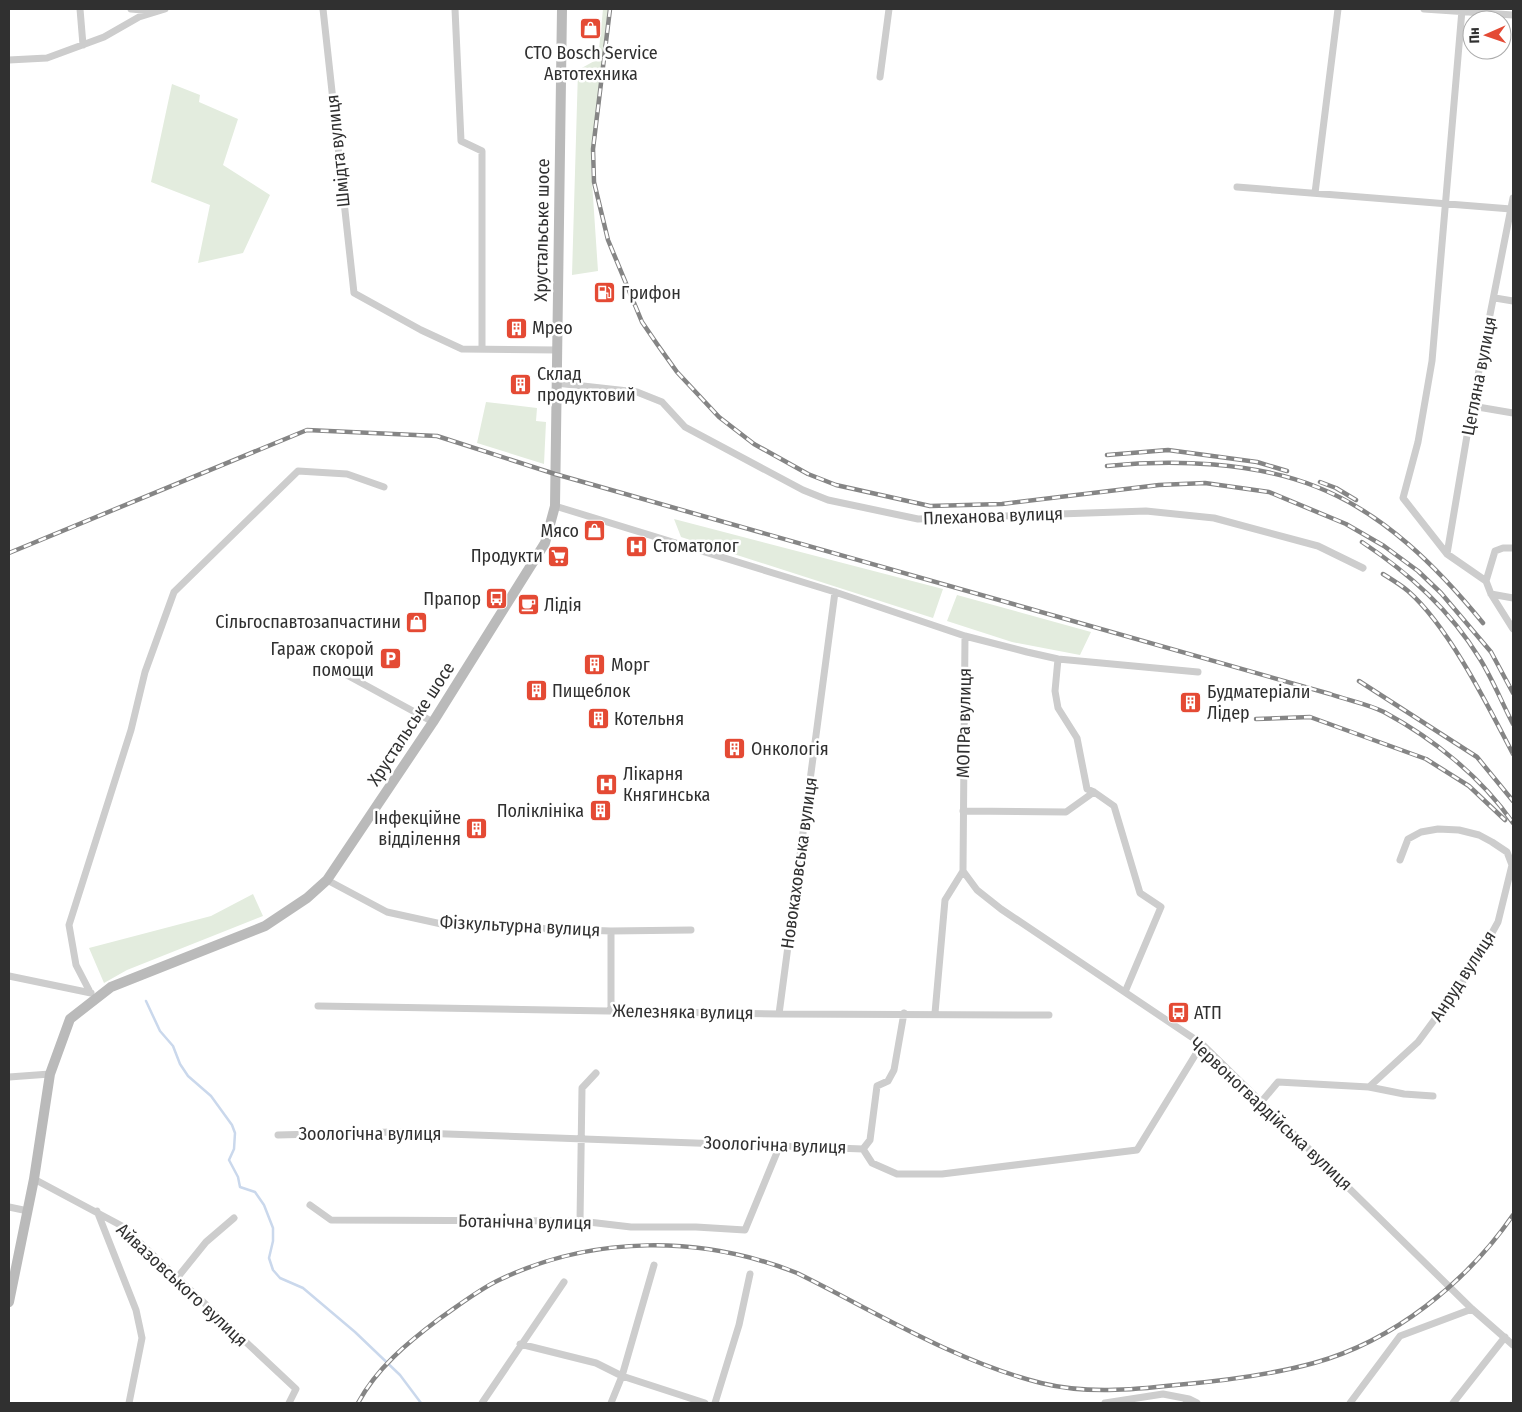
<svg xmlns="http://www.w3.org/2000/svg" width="1522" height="1412" font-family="'Fira Sans Condensed',sans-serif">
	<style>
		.green { fill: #e3ecde }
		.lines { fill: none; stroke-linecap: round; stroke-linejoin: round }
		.stream { stroke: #cad8ec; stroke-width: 2.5 }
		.street { stroke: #cdcdcd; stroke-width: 7 }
		.secondary { stroke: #bababa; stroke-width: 10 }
		.rail-casing { stroke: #858585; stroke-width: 4.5 }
		.rail { stroke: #fff; stroke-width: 2.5; stroke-dasharray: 8; stroke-linecap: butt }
		.labels { text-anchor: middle; stroke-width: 5; stroke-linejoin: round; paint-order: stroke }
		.poi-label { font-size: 18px; fill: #303030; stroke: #fff; text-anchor: start }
		.street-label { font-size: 18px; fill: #303030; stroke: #fff }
	</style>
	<rect width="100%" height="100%" fill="#fff"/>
	<path class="green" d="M 603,9 L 608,9 L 591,167 L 598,271 L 572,275 L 578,70 L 598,59 Z
		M 172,84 L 200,95 L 199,102 L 238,119 L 223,165 L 270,195 L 243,253 L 198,263 L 210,205 L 151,182 Z
		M 486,402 L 537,408 L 536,421 L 546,422 L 544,464 L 477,443 Z
		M 674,519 L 943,589 L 933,618 L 681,537 Z
		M 957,595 L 1091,632 L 1080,655 L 1012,642 L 947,621 Z
		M 253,894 L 263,916 L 127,970 L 104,983 L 89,948 L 211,916 Z"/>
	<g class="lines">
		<path class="stream" d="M 146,1001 L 160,1031 L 173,1046 L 180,1064 L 188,1076 L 211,1096 L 232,1125 L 235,1133 L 234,1149 L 229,1160 L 238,1177 L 240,1187 L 255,1192 L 264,1205 L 273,1228 L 273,1241 L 269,1258 L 273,1270 L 280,1278 L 303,1288 L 355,1332 L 400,1375 L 421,1403"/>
		<path class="street" d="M 80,9 L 83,45
			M 131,9 L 153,11
			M 323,9 L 354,293 L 421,330 L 462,349 L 557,350
			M 455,9 L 461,141 L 482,151 L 482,349
			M 1424,9 L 1513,15
			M 1462,10 L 1432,361 L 1418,442 L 1403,498 L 1447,554 L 1486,581 L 1491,594 L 1513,629
			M 9,60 L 47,58 L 104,37 L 139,17 L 165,9
			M 880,77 L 889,9
			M 1237,187 L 1511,209
			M 1315,193 L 1338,9
			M 1495,298 L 1513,301
			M 556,383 L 637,392 L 662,402 L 685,427 L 803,490 L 828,500 L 918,519 L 1146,511 L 1214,518 L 1318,546 L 1363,568
			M 1472,406 L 1513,413
			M 555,506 L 835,592 L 965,636 L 1027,652 L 1058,659 L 1198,672
			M 1447,554 L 1472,406 L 1513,198
			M 1486,581 L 1495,551 L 1503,548 L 1513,548
			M 1491,594 L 1513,598
			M 1058,659 L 1055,691 L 1058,708 L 1077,738 L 1087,789 L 1094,792 L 1114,806 L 1140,893 L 1161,907 L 1125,992
			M 334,668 L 433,722
			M 963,811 L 1066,812 L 1094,792
			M 963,871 L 977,890 L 1001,909 L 1202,1044 L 1472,1309 L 1513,1345
			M 327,880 L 387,912 L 446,925 L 611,931 L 691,930
			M 9,976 L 91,993
			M 89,990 L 76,965 L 69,925 L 131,730 L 145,672 L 174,592 L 298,471 L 347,474 L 384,487
			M 318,1006 L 779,1014 L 1049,1015
			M 611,1011 L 611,931
			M 935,1013 L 945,900 L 963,871 L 965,636
			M 779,1014 L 835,592
			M 9,1077 L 50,1074
			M 1369,1087 L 1418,1042 L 1472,969 L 1498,922 L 1512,865 L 1507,852 L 1492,842 L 1479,835 L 1459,830 L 1438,829 L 1421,832 L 1408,839 L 1400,860
			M 1262,1101 L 1278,1082 L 1369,1087 L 1404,1094 L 1433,1096
			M 278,1135 L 392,1132 L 863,1149 L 872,1163 L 897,1174 L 942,1174 L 1137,1150 L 1202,1044
			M 863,1149 L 870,1140 L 877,1086 L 888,1081 L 894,1070 L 904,1013
			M 34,1179 L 122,1226 L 296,1389 L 289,1403
			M 310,1205 L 331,1220 L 580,1221 L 631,1227 L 696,1227 L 745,1230 L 780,1145
			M 9,1207 L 28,1211
			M 97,1211 L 136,1310 L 142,1338 L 129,1403
			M 580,1221 L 582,1088 L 596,1073
			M 177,1278 L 206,1242 L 234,1218
			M 520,1344 L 596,1363 L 622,1376 L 705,1403
			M 482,1403 L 564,1282
			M 611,1403 L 622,1376 L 654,1265
			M 715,1403 L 739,1325 L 750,1274
			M 1105,1403 L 1163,1394 L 1189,1399
			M 1186,1403 L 1189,1399 L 1197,1403
			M 1350,1403 L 1400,1336 L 1472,1309
			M 1453,1403 L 1505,1337"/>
		<path class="secondary" d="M 9,1302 L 34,1179 L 50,1074 L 70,1019 L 111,987 L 265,926 L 307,898 L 327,880 L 433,722 L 545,543 L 555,506 L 562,9"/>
		<defs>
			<path id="rail" d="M 610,9 L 593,149 L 594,182 L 608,240 L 642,322 L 657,344 L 677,372 L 719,417 L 754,444 L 808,474 L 836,485 L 930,506 L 1002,504 L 1159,485 L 1205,483 L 1269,492 L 1346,524 L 1384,546 L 1418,571 L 1441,593 L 1491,652 L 1513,693
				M 1107,455 L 1168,450 L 1257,462 L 1287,471
				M 1107,466 C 1173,459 1255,462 1317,487 C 1385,514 1438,568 1483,623
				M 1320,482 L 1336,488 L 1356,500
				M 1362,542 C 1410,574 1450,610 1480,659 C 1493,680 1502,703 1513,724
				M 9,553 L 307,430 L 437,436 L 555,474 L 1330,694 C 1347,700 1368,704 1384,712 C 1434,739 1481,777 1513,823
				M 1383,574 C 1391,579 1401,585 1408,591 C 1449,627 1488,706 1513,754
				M 1359,681 L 1477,757 L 1513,801
				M 1256,719 L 1310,717 L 1426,759 L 1469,786 L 1505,820
				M 358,1403 C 377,1368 407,1343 439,1319 C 458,1306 478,1290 499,1280 C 593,1235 701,1235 797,1273 C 876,1312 954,1361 1041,1383 C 1085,1394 1132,1390 1176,1385 C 1222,1381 1270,1375 1314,1363 C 1394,1341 1467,1282 1513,1215"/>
		</defs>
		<use href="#rail" class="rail-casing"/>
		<use href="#rail" class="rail"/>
	</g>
	<defs>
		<symbol id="shop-square" viewBox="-11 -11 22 22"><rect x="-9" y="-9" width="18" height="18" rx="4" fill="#e44a34" stroke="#fff"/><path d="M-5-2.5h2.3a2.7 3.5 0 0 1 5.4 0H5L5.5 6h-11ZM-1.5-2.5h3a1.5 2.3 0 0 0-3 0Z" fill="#fff"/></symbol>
		<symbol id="fuel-square" viewBox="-11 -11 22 22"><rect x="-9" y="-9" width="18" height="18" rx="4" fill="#e44a34" stroke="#fff"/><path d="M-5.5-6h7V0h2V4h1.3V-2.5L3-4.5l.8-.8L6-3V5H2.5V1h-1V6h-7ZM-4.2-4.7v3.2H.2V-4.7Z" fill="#fff"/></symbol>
		<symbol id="building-square" viewBox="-11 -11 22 22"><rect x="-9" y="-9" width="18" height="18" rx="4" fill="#e44a34" stroke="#fff"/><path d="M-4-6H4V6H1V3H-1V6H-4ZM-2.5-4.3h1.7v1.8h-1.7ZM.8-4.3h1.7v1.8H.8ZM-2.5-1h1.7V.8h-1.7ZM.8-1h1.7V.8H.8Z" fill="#fff"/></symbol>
		<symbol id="hospital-square" viewBox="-11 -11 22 22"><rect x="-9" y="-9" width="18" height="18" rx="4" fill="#e44a34" stroke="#fff"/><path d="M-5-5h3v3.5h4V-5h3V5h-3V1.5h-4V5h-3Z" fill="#fff"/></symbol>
		<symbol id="supermarket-square" viewBox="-11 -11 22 22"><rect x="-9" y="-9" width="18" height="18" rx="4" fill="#e44a34" stroke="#fff"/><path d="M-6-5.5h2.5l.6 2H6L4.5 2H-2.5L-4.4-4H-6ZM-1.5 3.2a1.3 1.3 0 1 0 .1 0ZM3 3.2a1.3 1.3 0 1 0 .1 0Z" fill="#fff"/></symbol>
		<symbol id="bus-square" viewBox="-11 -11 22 22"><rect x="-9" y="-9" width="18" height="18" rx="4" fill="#e44a34" stroke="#fff"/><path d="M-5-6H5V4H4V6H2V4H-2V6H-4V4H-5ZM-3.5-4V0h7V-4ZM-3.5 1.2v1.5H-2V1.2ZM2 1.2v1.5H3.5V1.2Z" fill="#fff"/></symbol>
		<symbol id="cafe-square" viewBox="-11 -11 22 22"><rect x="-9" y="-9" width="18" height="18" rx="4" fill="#e44a34" stroke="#fff"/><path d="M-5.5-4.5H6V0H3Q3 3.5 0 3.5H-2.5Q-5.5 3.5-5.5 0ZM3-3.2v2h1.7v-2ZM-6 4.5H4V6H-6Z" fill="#fff"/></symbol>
		<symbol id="parking-square" viewBox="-11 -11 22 22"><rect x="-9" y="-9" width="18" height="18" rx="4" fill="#e44a34" stroke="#fff"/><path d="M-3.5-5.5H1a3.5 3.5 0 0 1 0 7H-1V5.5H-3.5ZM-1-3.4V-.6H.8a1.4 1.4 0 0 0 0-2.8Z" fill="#fff"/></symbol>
	</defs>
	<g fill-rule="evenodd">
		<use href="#shop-square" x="578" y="16" width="25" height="25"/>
		<use href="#fuel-square" x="592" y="280" width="25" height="25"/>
		<use href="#building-square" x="504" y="316" width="25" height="25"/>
		<use href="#building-square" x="508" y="372" width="25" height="25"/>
		<use href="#shop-square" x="582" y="518" width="25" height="25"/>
		<use href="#hospital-square" x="624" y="534" width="25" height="25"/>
		<use href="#supermarket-square" x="546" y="544" width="25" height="25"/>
		<use href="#bus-square" x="484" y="586" width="25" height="25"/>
		<use href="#cafe-square" x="516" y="592" width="25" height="25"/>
		<use href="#shop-square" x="404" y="610" width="25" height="25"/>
		<use href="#parking-square" x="378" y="646" width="25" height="25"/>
		<use href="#building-square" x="582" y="652" width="25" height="25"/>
		<use href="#building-square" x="524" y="678" width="25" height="25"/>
		<use href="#building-square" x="1178" y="690" width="25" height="25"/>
		<use href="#building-square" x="586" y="706" width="25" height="25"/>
		<use href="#building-square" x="722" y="736" width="25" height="25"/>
		<use href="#hospital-square" x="594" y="772" width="25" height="25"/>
		<use href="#building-square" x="588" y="798" width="25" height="25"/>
		<use href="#building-square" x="464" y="816" width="25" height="25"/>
		<use href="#bus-square" x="1166" y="1000" width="25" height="25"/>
	</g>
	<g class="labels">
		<g class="poi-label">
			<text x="591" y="59" text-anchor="middle">СТО Bosch Service<tspan x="591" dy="21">Автотехника</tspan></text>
			<text x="621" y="299">Грифон</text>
			<text x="532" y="334">Мрео</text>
			<text x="537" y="380">Склад<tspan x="537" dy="21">продуктовий</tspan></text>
			<text x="579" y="537" text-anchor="end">Мясо</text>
			<text x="653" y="552">Стоматолог</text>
			<text x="543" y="562" text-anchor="end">Продукти</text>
			<text x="481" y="605" text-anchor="end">Прапор</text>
			<text x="544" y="611">Лідія</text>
			<text x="401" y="628" text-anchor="end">Сільгоспавтозапчастини</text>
			<text x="374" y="655" text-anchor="end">Гараж скорой<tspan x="374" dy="21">помощи</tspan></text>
			<text x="611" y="671">Морг</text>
			<text x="552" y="697">Пищеблок</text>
			<text x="1207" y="698">Будматеріали<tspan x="1207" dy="21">Лідер</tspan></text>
			<text x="614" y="725">Котельня</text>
			<text x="751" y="755">Онкологія</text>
			<text x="623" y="780">Лікарня<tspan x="623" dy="21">Княгинська</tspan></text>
			<text x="584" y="817" text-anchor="end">Поліклініка</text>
			<text x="461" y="824" text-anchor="end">Інфекційне<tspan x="461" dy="21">відділення</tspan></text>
			<text x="1194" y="1019">АТП</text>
		</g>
		<g class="street-label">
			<text transform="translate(338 151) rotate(-96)" y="6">Шмідта вулиця</text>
			<text transform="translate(542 230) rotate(-89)" y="6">Хрустальське шосе</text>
			<text transform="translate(1479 376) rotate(-79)" y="6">Цегляна вулиця</text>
			<text transform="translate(993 516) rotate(-2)" y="6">Плеханова вулиця</text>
			<text transform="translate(964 723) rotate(-89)" y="6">МОПРа вулиця</text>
			<text transform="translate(411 724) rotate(-57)" y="6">Хрустальське шосе</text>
			<text transform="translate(799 863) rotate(-82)" y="6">Новокаховська вулиця</text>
			<text transform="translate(520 926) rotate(3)" y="6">Фізкультурна вулиця</text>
			<text transform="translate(1463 976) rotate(-57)" y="6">Анруд вулиця</text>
			<text transform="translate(683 1012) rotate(1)" y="6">Железняка вулиця</text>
			<text transform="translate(1271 1114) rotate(43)" y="6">Червоногвардійська вулиця</text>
			<text x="370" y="1140">Зоологічна вулиця</text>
			<text transform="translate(775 1145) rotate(2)" y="6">Зоологічна вулиця</text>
			<text transform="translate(525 1222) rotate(1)" y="6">Ботанічна вулиця</text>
			<text transform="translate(182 1285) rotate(43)" y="6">Айвазовського вулиця</text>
		</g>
	</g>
	<rect width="1522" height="1412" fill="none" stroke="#303030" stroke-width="20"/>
	<g transform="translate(1487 35) rotate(268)"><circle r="24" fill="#ffffff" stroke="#acacac"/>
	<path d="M0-4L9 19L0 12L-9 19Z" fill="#e44a34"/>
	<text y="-8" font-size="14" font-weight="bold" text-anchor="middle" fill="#303030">Пн</text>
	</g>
</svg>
